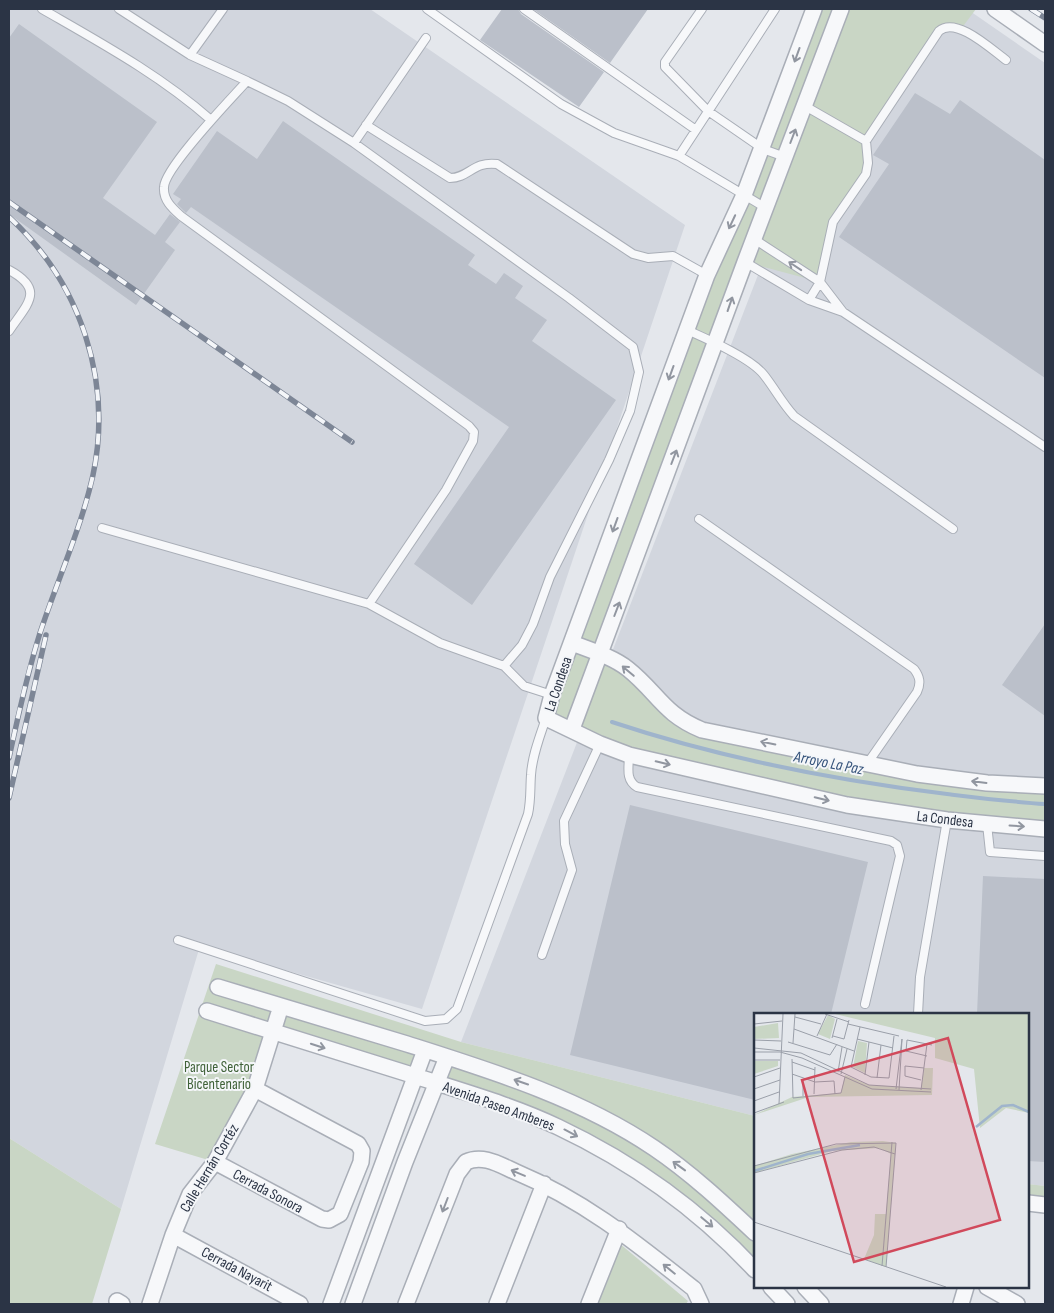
<svg xmlns="http://www.w3.org/2000/svg" width="1054" height="1313" font-family="'Sofia Sans Condensed',sans-serif">
	<style>
		.built { fill: #d2d6de }
		.green { fill: #c9d6c5 }
		.lines { fill: none; stroke-linecap: round; stroke-linejoin: round }
		.stream { stroke: #9fb4cc; stroke-width: 4 }
		.building { fill: #bbc0ca }
		.lane-casing { stroke: #a9aeb7; stroke-width: 10 }
		.street-casing { stroke: #a9aeb7; stroke-width: 18 }
		.lane { stroke: #f7f8fa; stroke-width: 8 }
		.street { stroke: #f7f8fa; stroke-width: 15 }
		.rail-casing { stroke: #7d8696; stroke-width: 5.5 }
		.rail { stroke: #f4f6f9; stroke-width: 4; stroke-dasharray: 11; stroke-linecap: butt }
		.oneway { stroke: #9196a0 }
		.labels { text-anchor: middle; stroke-width: 4; stroke-linejoin: round; paint-order: stroke }
		.street-label { font-size: 15px; fill: #2b3445; stroke: #f4f6f9 }
		.park-label { font-size: 15px; fill: #3f6138; stroke: #f4f6f9 }
		.water-label { font-size: 16px; font-style: italic; fill: #34527a; stroke: #f4f6f9 }
		.inset-river { fill: none; stroke: #9fb4cc; stroke-width: 2.5 }
		.inset-road { fill: none; stroke: #9a9fa9; stroke-width: 1 }
		.view { fill: #d1495b; fill-opacity: 0.15; stroke: #d1495b; stroke-width: 2.5 }
		.inset-edge { fill: none; stroke: #2b3445; stroke-width: 2.5 }
	</style>
	<rect width="100%" height="100%" fill="#e4e7ec"/>
	<path class="built" d="M 9,9 L 370,9 L 685,225 L 422,1009 L 200,946 L 121,1209 L 9,1138 Z
		M 861,9 L 967,9 L 1045,63 L 1045,1186 L 1028,1184 L 1028,1014 L 755,1014 L 755,1116 L 461,1042 Z"/>
	<path class="green" d="M 814,9 L 976,9 L 961,29 L 943,27 L 866,141 L 868,169 L 833,222 L 820,282 L 745,262 L 600,654 L 685,723 L 867,764 L 1045,786 L 1045,829 L 947,820 L 629,755 L 546,718 Z
		M 216,964 L 461,1042 L 755,1116 L 755,1263 L 613,1156 L 437,1083 L 447,1057 L 425,1050 L 416,1076 L 272,1031 L 215,1162 L 155,1144 Z
		M 9,1138 L 121,1209 L 92,1304 L 9,1304 Z
		M 1028,1184 L 1045,1186 L 1045,1205 L 1028,1203 Z
		M 619,1243 L 688,1301 L 686,1304 L 596,1304 Z"/>
	<g class="lines">
		<path class="stream" d="M 612,722 C 720,758 834,780 947,794 C 980,798 1012,802 1045,804"/>
	</g>
	<path class="building" d="M 502,9 L 518,9 L 521,14 L 604,72 L 579,107 L 480,40 Z
		M 533,9 L 648,9 L 610,63 Z
		M 19,24 L 157,122 L 103,198 L 155,235 L 170,214 L 180,222 L 165,242 L 175,250 L 136,305 L 9,214 L 9,38 Z
		M 915,93 L 950,114 L 960,100 L 1045,160 L 1045,378 L 839,237 L 889,164 L 873,155 Z
		M 283,121 L 475,255 L 468,265 L 496,284 L 504,273 L 523,286 L 515,298 L 547,320 L 532,341 L 616,400 L 472,605 L 414,564 L 509,427 L 191,207 L 186,213 L 177,204 L 181,199 L 173,194 L 217,131 L 257,159 Z
		M 1045,624 L 1045,716 L 1002,685 Z
		M 630,805 L 868,862 L 831,1014 L 755,1014 L 755,1100 L 570,1055 Z
		M 983,876 L 1045,879 L 1045,1162 L 1028,1161 L 1028,1014 L 977,1014 Z"/>
	<g class="lines">
		<defs>
			<path id="lane" d="M 42,9 C 101,43 160,75 211,120
				M 119,9 L 190,55 L 223,9
				M 427,9 L 561,104 L 614,133 L 679,156 L 775,9
				M 524,9 L 696,130
				M 702,9 L 665,62 L 665,67 L 708,111 L 763,149 L 785,157
				M 190,55 L 247,81
				M 805,106 L 866,141
				M 366,125 L 450,178 C 469,178 473,161 497,164 L 633,254 L 648,258 L 673,256 L 707,275
				M 354,143 L 426,38
				M 679,156 L 766,208
				M 754,239 L 820,282 L 843,312
				M 745,262 L 809,300 L 843,312 L 1045,447
				M 9,270 C 46,290 27,304 9,331
				M 809,300 L 820,282 L 833,222 L 866,174 L 868,163 L 866,141 L 939,31 C 956,16 991,49 1006,60
				M 687,330 C 707,339 751,358 764,375 C 775,389 782,403 794,416 L 953,529
				M 699,519 L 914,669 C 920,677 921,683 917,692 L 867,764
				M 102,528 L 369,604 L 440,643 L 504,666 L 524,686 L 552,695
				M 369,604 L 446,490 L 473,441 L 474,432 L 469,426 L 181,216 C 172,208 163,200 164,187 C 165,167 231,99 247,81 L 288,101 L 354,143 L 569,298 L 633,347 L 639,372 L 630,411 L 609,460 L 550,577 L 533,624 L 522,645 L 504,666
				M 629,755 C 629,767 625,780 637,787 L 891,841 L 897,845 L 900,856 L 865,1004
				M 987,824 L 990,852 L 1045,856
				M 178,940 L 425,1021 L 446,1019 L 457,1009 L 528,814 C 531,800 530,788 531,775 C 532,756 540,736 546,718
				M 542,955 L 572,870 L 565,844 L 564,821 L 600,744
				M 918,1014 L 920,977 L 947,820"/>
			<path id="street" d="M 814,9 L 744,195 L 707,275 L 552,695 L 546,718 L 600,744 L 629,755 L 847,805 L 947,820 L 1045,829
				M 995,9 L 1045,44
				M 572,643 C 590,650 613,657 628,669 C 658,693 663,714 702,730 L 917,774 L 987,783 L 1045,786
				M 572,729 L 745,262 L 841,9
				M 218,987 C 281,1006 344,1025 407,1044 C 492,1071 580,1098 654,1148 C 691,1173 723,1203 755,1233
				M 207,1011 C 276,1032 344,1054 412,1075 C 461,1091 512,1105 558,1127 C 632,1162 699,1210 755,1270
				M 215,1162 L 322,1219 L 329,1220 L 340,1214 L 361,1162 L 362,1151 L 358,1144 L 255,1089
				M 1028,1203 L 1045,1205
				M 173,1235 L 300,1304
				M 771,1287 L 787,1304
				M 805,1287 L 821,1304
				M 987,1287 L 1017,1304
				M 117,1301 L 122,1304
				M 150,1304 L 173,1235 L 190,1194 L 215,1162 L 255,1089 L 281,1006
				M 331,1304 L 425,1050
				M 353,1304 L 405,1162 L 447,1057
				M 406,1304 L 457,1174 L 466,1162 C 483,1154 500,1165 516,1172 C 585,1201 636,1243 694,1289 L 701,1304
				M 497,1304 L 544,1184
				M 589,1304 L 619,1229
				M 961,1304 L 966,1287"/>
		</defs>
		<use href="#lane" class="lane-casing"/>
		<use href="#street" class="street-casing"/>
		<use href="#lane" class="lane"/>
		<use href="#street" class="street"/>
		<defs>
			<path id="rail" d="M 1031,9 L 1045,18
				M 9,202 L 352,442
				M 9,217 C 80,282 113,380 93,475 C 81,529 57,581 40,633 C 27,674 18,716 9,758
				M 9,798 L 46,635"/>
		</defs>
		<use href="#rail" class="rail-casing"/>
		<use href="#rail" class="rail"/>
	</g>
	<defs><path id="oneway-shaft" d="M-6 0H5M1.5-3L5.5 0L1.5 3" fill="none" stroke-width="1.6" stroke-linecap="round" stroke-linejoin="round" transform="scale(1.25)"/></defs>
	<g class="oneway">
		<use href="#oneway-shaft" transform="translate(797 55) rotate(110)"/>
		<use href="#oneway-shaft" transform="translate(793 136) rotate(-69)"/>
		<use href="#oneway-shaft" transform="translate(732 222) rotate(115)"/>
		<use href="#oneway-shaft" transform="translate(795 266) rotate(-146)"/>
		<use href="#oneway-shaft" transform="translate(730 304) rotate(-71)"/>
		<use href="#oneway-shaft" transform="translate(671 373) rotate(110)"/>
		<use href="#oneway-shaft" transform="translate(674 457) rotate(-69)"/>
		<use href="#oneway-shaft" transform="translate(615 525) rotate(110)"/>
		<use href="#oneway-shaft" transform="translate(617 609) rotate(-69)"/>
		<use href="#oneway-shaft" transform="translate(628 671) rotate(-140)"/>
		<use href="#oneway-shaft" transform="translate(768 743) rotate(-168)"/>
		<use href="#oneway-shaft" transform="translate(663 763) rotate(13)"/>
		<use href="#oneway-shaft" transform="translate(979 782) rotate(-173)"/>
		<use href="#oneway-shaft" transform="translate(822 799) rotate(13)"/>
		<use href="#oneway-shaft" transform="translate(1017 826) rotate(4)"/>
		<use href="#oneway-shaft" transform="translate(318 1046) rotate(18)"/>
		<use href="#oneway-shaft" transform="translate(521 1082) rotate(-161)"/>
		<use href="#oneway-shaft" transform="translate(571 1133) rotate(28)"/>
		<use href="#oneway-shaft" transform="translate(679 1166) rotate(-144)"/>
		<use href="#oneway-shaft" transform="translate(518 1173) rotate(-157)"/>
		<use href="#oneway-shaft" transform="translate(445 1205) rotate(111)"/>
		<use href="#oneway-shaft" transform="translate(707 1222) rotate(40)"/>
		<use href="#oneway-shaft" transform="translate(669 1269) rotate(-141)"/>
	</g>
	<g class="labels">
		<g class="street-label">
			<text transform="translate(558 684) rotate(-71)" y="5">La Condesa</text>
			<text transform="translate(945 819) rotate(7)" y="5">La Condesa</text>
			<text transform="translate(499 1106) rotate(20)" y="5">Avenida Paseo Amberes</text>
			<text transform="translate(209 1168) rotate(-59)" y="5">Calle Hernán Cortéz</text>
			<text transform="translate(268 1191) rotate(28)" y="5">Cerrada Sonora</text>
			<text transform="translate(237 1269) rotate(28)" y="5">Cerrada Nayarit</text>
		</g>
		<g class="park-label">
			<text x="219" y="1072">Parque Sector<tspan x="219" dy="17">Bicentenario</tspan></text>
		</g>
		<g class="water-label">
			<text transform="translate(829 762) rotate(11)" y="6">Arroyo La Paz</text>
		</g>
	</g>
	<g transform="translate(754 1013)">
		<rect width="275" height="275" fill="#e4e7ec"/>
		<path d="M 81,1 L 275,1 L 275,100 L 252,95 L 226,115 L 220,56 L 181,45 L 181,25 ZM 74,2 L 81,6 L 76,26 L 64,21 ZM 24,10 L 25,25 L 0,26 L 0,14 ZM 104,28 L 113,30 L 111,60 L 99,54 ZM 0,48 L 24,48 L 24,53 L 0,61 ZM 170,55 L 179,55 L 178,82 L 55,84 L 0,102 L 38,84 L 87,80 L 91,62 L 115,72 L 167,75 ZM 129,128 L 142,130 L 132,254 L 110,246 L 120,222 L 121,201 L 132,201 L 137,141 L 125,135 L 78,138 L 0,160 L 0,153 L 38,141 L 97,129 Z" fill="#c9d6c5"/>
		<path class="inset-river" d="M 222,114 L 248,93 L 259,92 L 275,99M 0,158 L 54,141 L 106,132"/>
		<path class="inset-road" d="M 71,1 L 95,9M 41,4 L 67,11M 0,11 L 28,8M 94,11 L 145,23M 106,14 L 97,54 L 117,64 L 135,65 L 140,23M 40,16 L 100,38M 63,23 L 73,1M 79,23 L 90,26 L 95,7M 78,25 L 83,6M 103,26 L 139,35M 0,27 L 27,28M 34,29 L 76,42 L 83,31M 39,30 L 41,1M 0,35 L 47,40 L 115,72 L 177,76M 0,39 L 26,39 L 48,45 L 118,76 L 177,79M 173,43 L 152,38 L 153,27 L 178,32M 38,46 L 39,85 L 87,80 L 91,64M 0,47 L 26,47M 38,49 L 61,57M 84,59 L 88,34M 38,61 L 61,69 L 80,68 L 81,81M 87,61 L 93,36M 111,62 L 115,29M 0,64 L 26,55M 123,65 L 127,32M 167,67 L 151,63 L 151,53 L 170,55M 0,76 L 26,67M 142,76 L 148,26 L 145,77M 167,77 L 173,31M 60,81 L 61,54M 49,83 L 49,66M 0,88 L 25,79M 25,91 L 29,1M 0,100 L 30,89M 0,153 L 82,131 L 142,130 L 132,254M 0,160 L 88,137 L 120,134 L 141,141M 0,209 L 192,274M 128,253 L 138,129"/>
		<path class="view" d="M 194,25 L 246,207 L 100,249 L 48,67 Z"/>
		<rect width="275" height="275" class="inset-edge"/>
	</g>
	<rect width="1054" height="1313" fill="none" stroke="#2b3445" stroke-width="20"/>
</svg>
